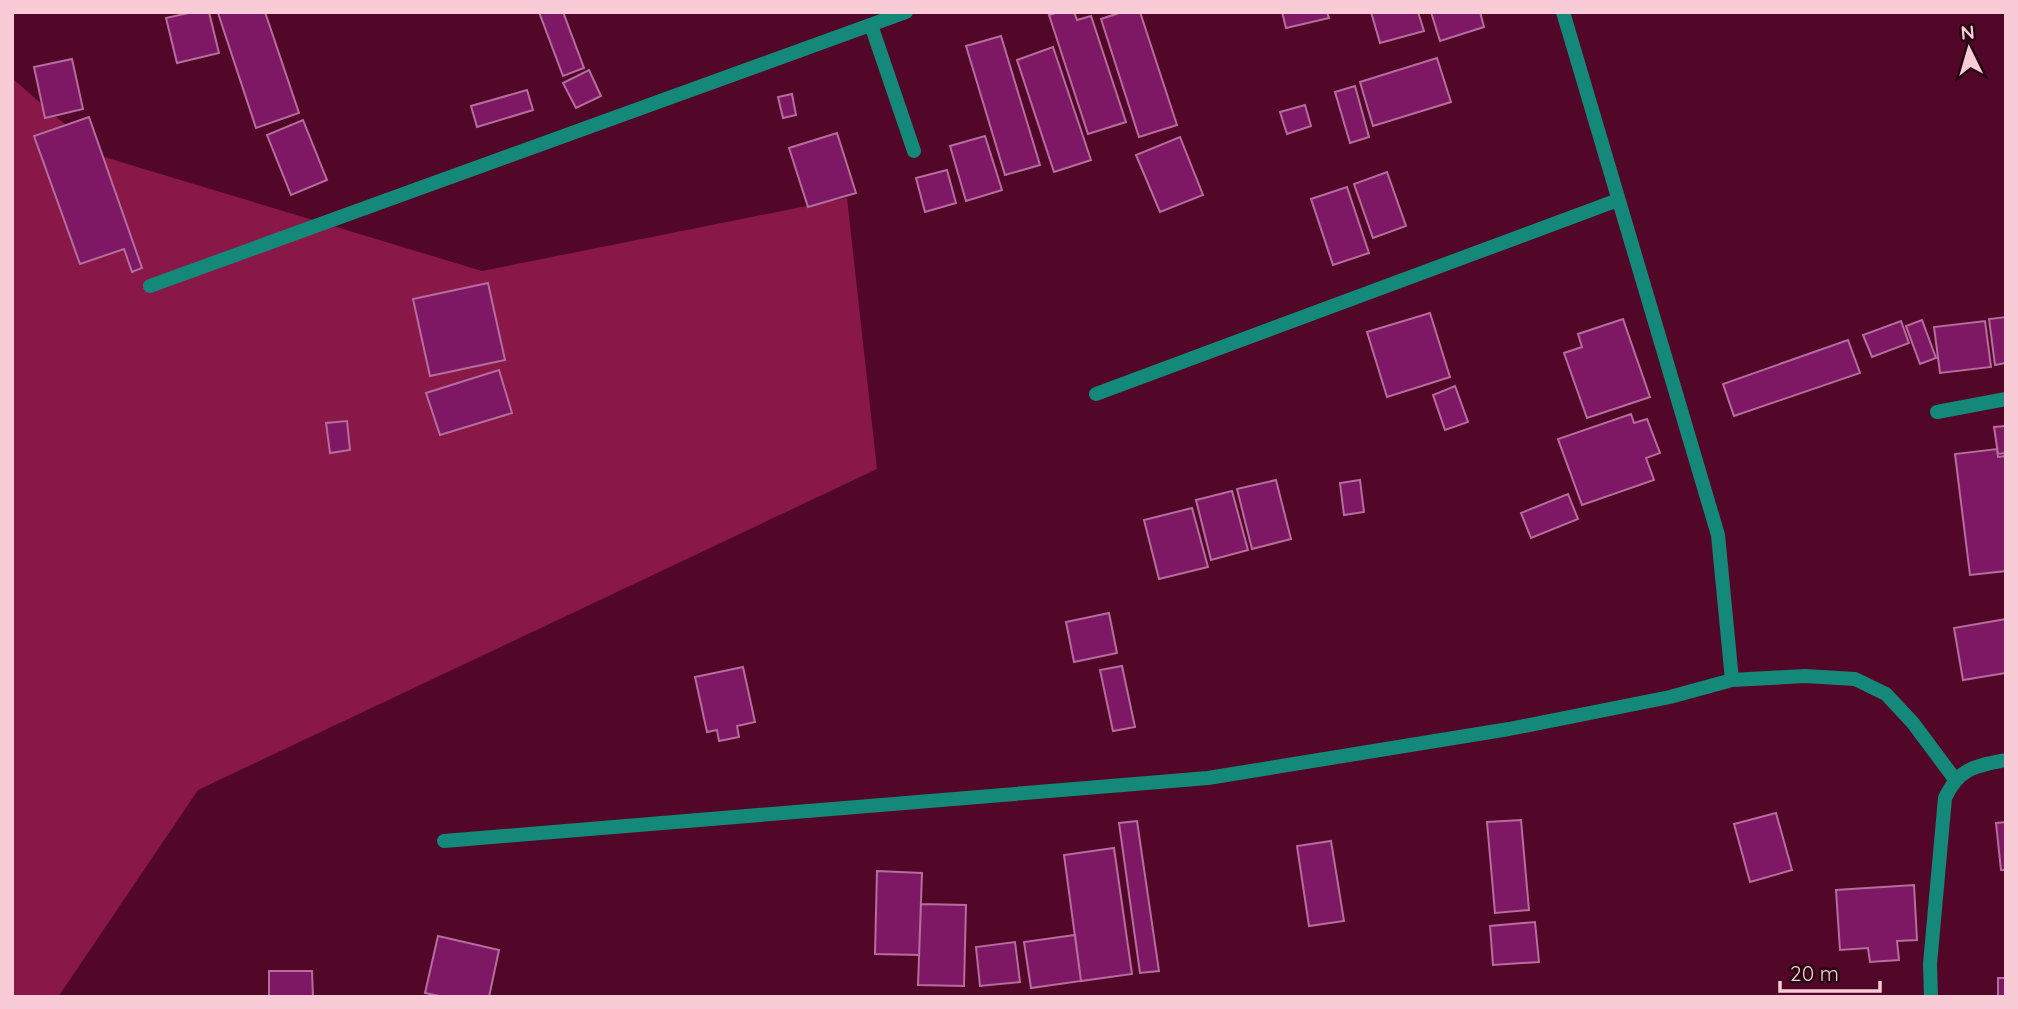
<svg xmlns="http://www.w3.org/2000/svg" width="2018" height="1009" font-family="Quicksand,sans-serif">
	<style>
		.green { fill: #891748 }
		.building { fill: #7e1864; stroke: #b46d9c; stroke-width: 2 }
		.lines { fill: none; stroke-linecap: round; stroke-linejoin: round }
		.street { stroke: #148879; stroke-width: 14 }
	</style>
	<rect width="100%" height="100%" fill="#520728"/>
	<path class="green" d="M 12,78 L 101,156 L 482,271 L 847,198 L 877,469 L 198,790 L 58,997 L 12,997 Z"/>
	<path class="building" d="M 193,12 L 209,12 L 219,53 L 177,63 L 166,18 Z
		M 265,12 L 299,113 L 256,128 L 218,13 Z
		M 539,12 L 563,12 L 584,68 L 563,76 Z
		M 1059,12 L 1074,12 L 1077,20 L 1091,16 L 1126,122 L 1088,134 L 1049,15 Z
		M 1122,12 L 1140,12 L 1177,125 L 1139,137 L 1101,19 Z
		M 1282,12 L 1327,12 L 1329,18 L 1286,28 Z
		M 1371,12 L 1418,12 L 1424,31 L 1380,43 Z
		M 1431,12 L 1480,12 L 1484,27 L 1440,41 Z
		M 1001,36 L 1040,165 L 1005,175 L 966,46 Z
		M 1053,47 L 1091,160 L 1054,172 L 1017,60 Z
		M 1437,58 L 1451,102 L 1373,126 L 1360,82 Z
		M 72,59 L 83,109 L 45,118 L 34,67 Z
		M 589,70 L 601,96 L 576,108 L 563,83 Z
		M 1355,86 L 1369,137 L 1350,143 L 1335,92 Z
		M 527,90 L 533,110 L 477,127 L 471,106 Z
		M 792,94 L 796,115 L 783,118 L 778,97 Z
		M 1305,105 L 1311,126 L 1287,134 L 1280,112 Z
		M 89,117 L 142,268 L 132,272 L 124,249 L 80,264 L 34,136 Z
		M 303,120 L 327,180 L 291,195 L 267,135 Z
		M 837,133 L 856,193 L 808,207 L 789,148 Z
		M 985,136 L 1002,190 L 966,201 L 950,146 Z
		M 1180,137 L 1203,195 L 1160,212 L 1136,155 Z
		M 947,170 L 956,203 L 925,212 L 916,178 Z
		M 1387,172 L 1406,226 L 1373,238 L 1354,184 Z
		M 1347,187 L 1369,253 L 1333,265 L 1311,199 Z
		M 488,283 L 505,360 L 430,376 L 413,299 Z
		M 1430,313 L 1450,377 L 1387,397 L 1367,332 Z
		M 2006,317 L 2006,363 L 1995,365 L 1989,319 Z
		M 1623,319 L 1650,397 L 1587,418 L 1564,353 L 1582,347 L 1578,334 Z
		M 1922,320 L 1936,358 L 1920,364 L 1906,326 Z
		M 1901,321 L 1909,343 L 1872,357 L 1863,335 Z
		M 1985,321 L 1991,367 L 1940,373 L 1934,327 Z
		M 1848,340 L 1860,373 L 1734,416 L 1723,384 Z
		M 499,370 L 512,413 L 440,435 L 426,393 Z
		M 1455,386 L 1468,422 L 1445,430 L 1433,395 Z
		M 1631,414 L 1634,423 L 1647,419 L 1660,453 L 1646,458 L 1654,480 L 1582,505 L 1558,439 Z
		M 347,421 L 350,450 L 330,453 L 326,423 Z
		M 2006,426 L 2006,453 L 1998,454 L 1994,427 Z
		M 1997,449 L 1998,457 L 2006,456 L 2006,571 L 1970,575 L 1955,454 Z
		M 1276,480 L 1291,539 L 1252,549 L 1237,489 Z
		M 1360,480 L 1364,512 L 1344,515 L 1340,483 Z
		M 1232,491 L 1248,550 L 1211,560 L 1196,500 Z
		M 1568,494 L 1578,519 L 1531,538 L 1521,513 Z
		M 1192,508 L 1208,567 L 1159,579 L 1144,520 Z
		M 1109,613 L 1117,653 L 1074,662 L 1066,622 Z
		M 2006,619 L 2006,673 L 1963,680 L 1954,628 Z
		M 1122,666 L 1135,727 L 1113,731 L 1100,670 Z
		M 743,667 L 755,722 L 737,726 L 739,737 L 719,741 L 717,730 L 707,732 L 695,677 Z
		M 1776,813 L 1792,870 L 1750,882 L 1734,824 Z
		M 1521,820 L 1529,910 L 1495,913 L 1487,822 Z
		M 1137,821 L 1159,971 L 1140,973 L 1119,823 Z
		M 2006,822 L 2006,870 L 2001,870 L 1996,823 Z
		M 1331,841 L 1344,921 L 1309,926 L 1297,846 Z
		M 1114,848 L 1132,974 L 1081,981 L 1064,855 Z
		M 877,871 L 922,873 L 919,955 L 875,954 Z
		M 1914,885 L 1917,940 L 1897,941 L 1899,960 L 1870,962 L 1868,948 L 1840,950 L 1836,890 Z
		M 921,904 L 966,905 L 964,986 L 918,985 Z
		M 1535,922 L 1539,962 L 1493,965 L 1490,926 Z
		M 1075,935 L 1081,981 L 1031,988 L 1024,942 Z
		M 438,936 L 499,950 L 489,997 L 444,997 L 425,993 Z
		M 1015,942 L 1020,982 L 980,986 L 976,947 Z
		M 269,971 L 312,971 L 313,997 L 269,997 Z
		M 1998,978 L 2006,978 L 2006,997 L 1998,997 Z"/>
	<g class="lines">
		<path class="street" d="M 1563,12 L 1718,535 L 1732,680
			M 871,25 L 914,151
			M 150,286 L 906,12
			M 1096,394 L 1618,200
			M 1937,412 L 2006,399
			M 444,841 L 1208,778 L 1509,729 L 1670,697 L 1732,680 L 1805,676 L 1855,679 L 1886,694 L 1913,723 L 1954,778
			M 1931,997 L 1930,964 L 1945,798 C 1959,768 1975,766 2006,760"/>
	</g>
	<rect width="2018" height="1009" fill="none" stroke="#f9cbd7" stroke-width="28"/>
	<g transform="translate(1969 49) rotate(355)" stroke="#260712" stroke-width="5" paint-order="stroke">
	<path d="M0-5L12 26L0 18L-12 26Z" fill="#f9cbd7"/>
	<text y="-10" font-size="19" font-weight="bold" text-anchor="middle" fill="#f9cbd7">N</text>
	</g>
	<path d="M1780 981v10h100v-10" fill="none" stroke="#f9cbd7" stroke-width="3.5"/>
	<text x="1790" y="981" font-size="21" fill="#f9cbd7" stroke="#260712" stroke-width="5" paint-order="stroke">20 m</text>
</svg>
